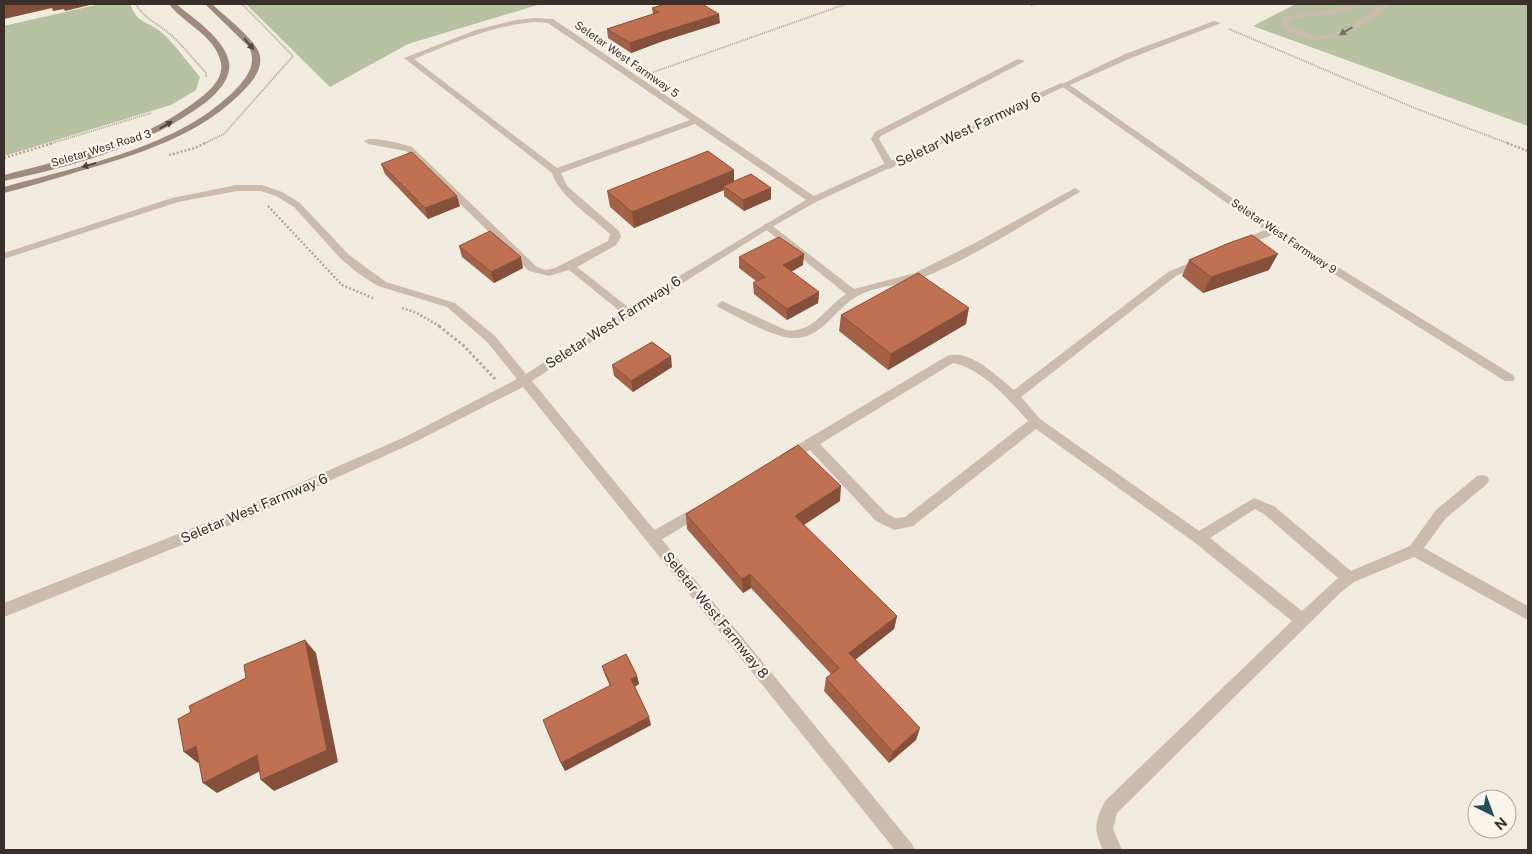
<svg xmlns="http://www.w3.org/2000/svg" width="1532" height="854" font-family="'Public Sans',sans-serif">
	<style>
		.green { fill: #b5c1a1 }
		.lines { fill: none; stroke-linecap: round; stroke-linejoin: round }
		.path-far2 { stroke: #b6a697; stroke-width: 2; stroke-dasharray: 1 1; stroke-linecap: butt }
		.path-far1 { stroke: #b6a697; stroke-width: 2.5; stroke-dasharray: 2 2; stroke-linecap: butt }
		.path { stroke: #b6a697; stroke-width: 3; stroke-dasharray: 2.5 2.5; stroke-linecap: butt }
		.service { fill: #cabbad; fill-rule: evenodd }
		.minor { fill: #cabbad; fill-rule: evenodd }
		.tertiary { fill: #cabbad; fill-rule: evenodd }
		.secondary { fill: #9e8b7e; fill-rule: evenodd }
		.wall { fill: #a56146 }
		.shaded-wall { fill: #864f39 }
		.building { fill: #c07151; stroke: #864f39 }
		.oneway { fill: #7a6f66 }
		.oneway2 { fill: #524740 }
		.labels { text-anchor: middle; stroke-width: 4.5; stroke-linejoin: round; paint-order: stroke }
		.far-street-label { font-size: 11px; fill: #39302b; stroke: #faf4ed }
		.street-label { font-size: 14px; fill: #39302b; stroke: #faf4ed }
	</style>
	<rect width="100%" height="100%" fill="#f2ebe0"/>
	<path class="green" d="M 100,4 L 130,4 C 138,25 147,20 161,32 C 175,44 187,62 200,77 L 196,90 L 171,105 L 4,156 L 4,26 Z
		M 246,4 L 541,4 L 408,44 L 330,87 Z
		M 1296,4 L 1528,4 L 1528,126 L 1253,26 Z"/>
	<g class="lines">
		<path class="path-far2" d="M 136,4 C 144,19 159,24 171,35 C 184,47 194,60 206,73 L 206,77
			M 1031,5 L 1037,4
			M 1229,29 L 1417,109 L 1510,144
			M 651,73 L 846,4
			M 49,144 L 151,113
			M 203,144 L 224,134 L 293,56 L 242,4"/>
		<path class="path-far1" d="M 1507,143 L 1528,151
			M 169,155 L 195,148 L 205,143
			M 4,158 L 53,143
			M 268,206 L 342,285 L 373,298
			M 402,308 L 417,313 L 441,327"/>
		<path class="path" d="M 439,326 L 464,346 L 495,379"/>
		<path class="service" d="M 1214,21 L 1221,23 L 1131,58 L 1070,85 L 1281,232 L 1513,375 L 1515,378 L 1513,381 L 1505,381 L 1272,235 L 1244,246 L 1236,246 L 1236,242 L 1265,230 L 1060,85 L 1125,54 Z
			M 1018,59 L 1025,61 L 881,136 L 879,139 L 895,166 L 890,169 L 887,168 L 871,139 L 875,132 Z
			M 1075,188 L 1080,191 L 1078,193 C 1027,222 976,256 922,278 C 901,286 876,285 856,297 C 835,309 822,338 795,338 C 776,339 736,316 718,307 L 717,305 L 722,301 L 726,303 L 786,330 C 813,334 826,307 846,294 L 764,228 L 764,224 L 770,224 L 854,289 L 915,273 L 975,243 Z
			M 1201,258 L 1206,261 L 1205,263 L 1176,276 L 1021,397 L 1040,419 L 1199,531 L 1254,498 L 1274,506 L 1351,571 L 1410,546 L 1436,510 L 1477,476 L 1482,475 L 1487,476 L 1489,480 L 1487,484 L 1446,518 L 1424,548 L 1528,606 L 1528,620 L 1414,557 L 1354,582 L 1341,592 L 1117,813 L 1113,829 L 1122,850 L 1103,850 C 1093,829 1095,821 1105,801 L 1292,621 L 1194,542 L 1036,429 L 913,526 L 894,530 L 876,521 L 810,450 L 787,463 L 782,462 L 781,458 L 782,454 L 947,356 C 971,349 996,376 1014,390 L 1168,272 ZM 953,363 C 981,368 1010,400 1028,421 L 905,517 L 895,518 L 886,513 L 820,444 ZM 1255,509 L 1264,514 L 1338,578 L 1302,611 L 1210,538 Z
			M 701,504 L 706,505 L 708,509 L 706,513 L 659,541 L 654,543 L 649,541 L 647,537 L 649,533 Z"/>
		<path class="minor" d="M 534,18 L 553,19 L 814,196 L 1061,83 L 1068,85 L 816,202 L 770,228 L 632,315 L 532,381 L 912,844 L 915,850 L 895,850 L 523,387 L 413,443 L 241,521 L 4,617 L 4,603 L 231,513 L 405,437 L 517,379 L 487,342 L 447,307 L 378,286 L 359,274 L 341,259 L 294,207 L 276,196 L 261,191 L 237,191 L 178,202 L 4,259 L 4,253 L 172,198 L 237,185 L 262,185 L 282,192 L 300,203 L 349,255 L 386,282 L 455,303 L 495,336 L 526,374 L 621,312 L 569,270 L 549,276 L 529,271 L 406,151 L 368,144 L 364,141 C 372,135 402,144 412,147 L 537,267 L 546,270 L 555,268 L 608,241 L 610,234 C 594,219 557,194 552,173 L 404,58 L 476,30 L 516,20 ZM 534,22 L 548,23 L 690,120 L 557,168 L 414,59 C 453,43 491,26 534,22 ZM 695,124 L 806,200 L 628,307 L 577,267 L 616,245 L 621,237 L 619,231 L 567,186 L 561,173 Z"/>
		<path class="tertiary" d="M 1350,4 L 1358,4 C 1339,20 1310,12 1289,21 L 1289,25 C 1324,45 1340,34 1370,13 C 1377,8 1382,3 1390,4 C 1363,31 1315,56 1281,26 L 1282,18 C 1304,9 1329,14 1350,4 Z"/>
		<path class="secondary" d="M 169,4 L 176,4 C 194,19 224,38 229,62 C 232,79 216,94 205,103 C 147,146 74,166 4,181 L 4,175 C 70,158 139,144 195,102 C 207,93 224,80 221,63 C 216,36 183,23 169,4 Z
			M 205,4 L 212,4 C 224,16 257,40 260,56 C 262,69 253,81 245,89 C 201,136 136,155 77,172 C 53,179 28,187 4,193 L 4,187 C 80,166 181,147 237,88 C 248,76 257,63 249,47 Z"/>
	</g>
	<path class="wall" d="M 652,8 L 720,23 L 663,41 L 631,53 L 608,38 L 607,29 L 653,14 Z
		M 381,164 L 460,206 L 428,219 L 385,174 Z
		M 734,170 L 734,181 L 771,188 L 771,199 L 744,211 L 724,196 L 724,190 L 634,228 L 610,207 L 607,191 Z
		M 459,246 L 523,268 L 494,283 L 462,257 Z
		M 739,257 L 803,265 L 791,272 L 819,292 L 818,303 L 787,320 L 754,294 L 753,283 L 756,281 L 739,268 Z
		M 1189,260 L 1269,270 L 1203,293 L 1182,276 Z
		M 841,315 L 966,324 L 888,370 L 839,331 Z
		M 612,365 L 672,367 L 633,392 L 614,376 Z
		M 840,501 L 804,525 L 897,616 L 894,629 L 855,660 L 916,740 L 889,763 L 824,691 L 826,678 L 831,674 L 751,588 L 743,593 L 687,529 L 686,514 Z
		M 602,666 L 637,676 L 639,684 L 634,687 L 651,725 L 565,771 L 561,763 L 610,686 L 605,675 Z"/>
	<path class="shaded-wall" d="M 4,4 L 94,4 L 65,11 L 64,9 L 53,11 L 52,8 L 4,19 Z
		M 719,14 L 720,23 L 663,41 L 631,53 L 630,43 L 662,32 Z
		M 734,170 L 734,186 L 723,186 L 724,190 L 634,228 L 632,212 Z
		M 771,188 L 771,199 L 744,211 L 743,200 Z
		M 457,196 L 460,206 L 428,219 L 425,208 Z
		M 804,254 L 803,265 L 783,276 L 783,265 Z
		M 1278,254 L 1269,270 L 1203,293 L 1211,277 Z
		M 521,257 L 523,268 L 494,283 L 491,272 Z
		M 819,292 L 818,303 L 787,320 L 787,309 Z
		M 969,308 L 966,324 L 888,370 L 891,354 Z
		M 671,356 L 672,367 L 633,392 L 631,381 Z
		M 841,486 L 840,501 L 794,531 L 795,516 Z
		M 750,574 L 751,588 L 743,593 L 742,579 Z
		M 897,616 L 894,629 L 847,666 L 849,653 Z
		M 305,640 L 316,653 L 338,762 L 274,791 L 261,780 Z
		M 637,676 L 639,684 L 633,688 L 631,679 Z
		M 649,717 L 651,725 L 565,771 L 561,763 Z
		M 920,728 L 916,740 L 889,763 L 893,752 Z
		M 196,746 L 209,757 L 198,763 L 184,752 Z
		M 257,755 L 270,766 L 217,793 L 203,783 Z"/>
	<path class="building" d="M 665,4 L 702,4 L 719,14 L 662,32 L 630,43 L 607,29 L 659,12 L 652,8 Z
		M 708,151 L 734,170 L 632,212 L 607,191 Z
		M 412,152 L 457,196 L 425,208 L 381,164 Z
		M 751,174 L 771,188 L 743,200 L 723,186 Z
		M 490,231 L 521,257 L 491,272 L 459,246 Z
		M 1252,235 L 1278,254 L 1211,277 L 1189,260 L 1229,243 Z
		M 779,237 L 804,254 L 783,265 L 819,292 L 787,309 L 753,283 L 765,277 L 739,257 Z
		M 918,273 L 969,308 L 891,354 L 841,315 Z
		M 652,342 L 671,356 L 631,381 L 612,365 Z
		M 798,445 L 841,486 L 795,516 L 897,616 L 849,653 L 920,728 L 893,752 L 826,678 L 839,668 L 750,574 L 742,579 L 686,514 Z
		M 305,640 L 327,750 L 261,780 L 257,755 L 203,783 L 196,746 L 184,752 L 178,719 L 191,712 L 189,706 L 246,678 L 244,665 Z
		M 626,654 L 637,676 L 631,679 L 649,717 L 561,763 L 543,720 L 611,685 L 602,666 Z"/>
	<defs><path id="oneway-solid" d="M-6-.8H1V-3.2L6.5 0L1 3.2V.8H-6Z" transform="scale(1.25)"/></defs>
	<use class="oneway" href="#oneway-solid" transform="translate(1346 31) rotate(149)"/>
	<g class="oneway2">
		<use href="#oneway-solid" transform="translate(249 44) rotate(49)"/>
		<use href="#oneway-solid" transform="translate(166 125) rotate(-30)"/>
		<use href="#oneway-solid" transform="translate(89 165) rotate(164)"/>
	</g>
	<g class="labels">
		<g class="far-street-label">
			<text transform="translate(627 59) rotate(35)" y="4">Seletar West Farmway 5</text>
			<text transform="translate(101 148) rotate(-17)" y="4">Seletar West Road 3</text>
			<text transform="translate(1284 236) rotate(34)" y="4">Seletar West Farmway 9</text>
		</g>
		<g class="street-label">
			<text transform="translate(968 129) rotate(-25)" y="5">Seletar West Farmway 6</text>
			<text transform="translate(613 322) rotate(-33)" y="5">Seletar West Farmway 6</text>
			<text transform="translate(254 508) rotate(-23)" y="5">Seletar West Farmway 6</text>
			<text transform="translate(716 615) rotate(51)" y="5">Seletar West Farmway 8</text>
		</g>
	</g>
	<rect width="1532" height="854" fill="none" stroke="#39302b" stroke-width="10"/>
	<g transform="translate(1492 814) rotate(138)"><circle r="24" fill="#faf4ed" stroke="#ada69f"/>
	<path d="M0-4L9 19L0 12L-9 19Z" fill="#225258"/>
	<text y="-8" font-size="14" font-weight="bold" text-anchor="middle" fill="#39302b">N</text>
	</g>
</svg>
